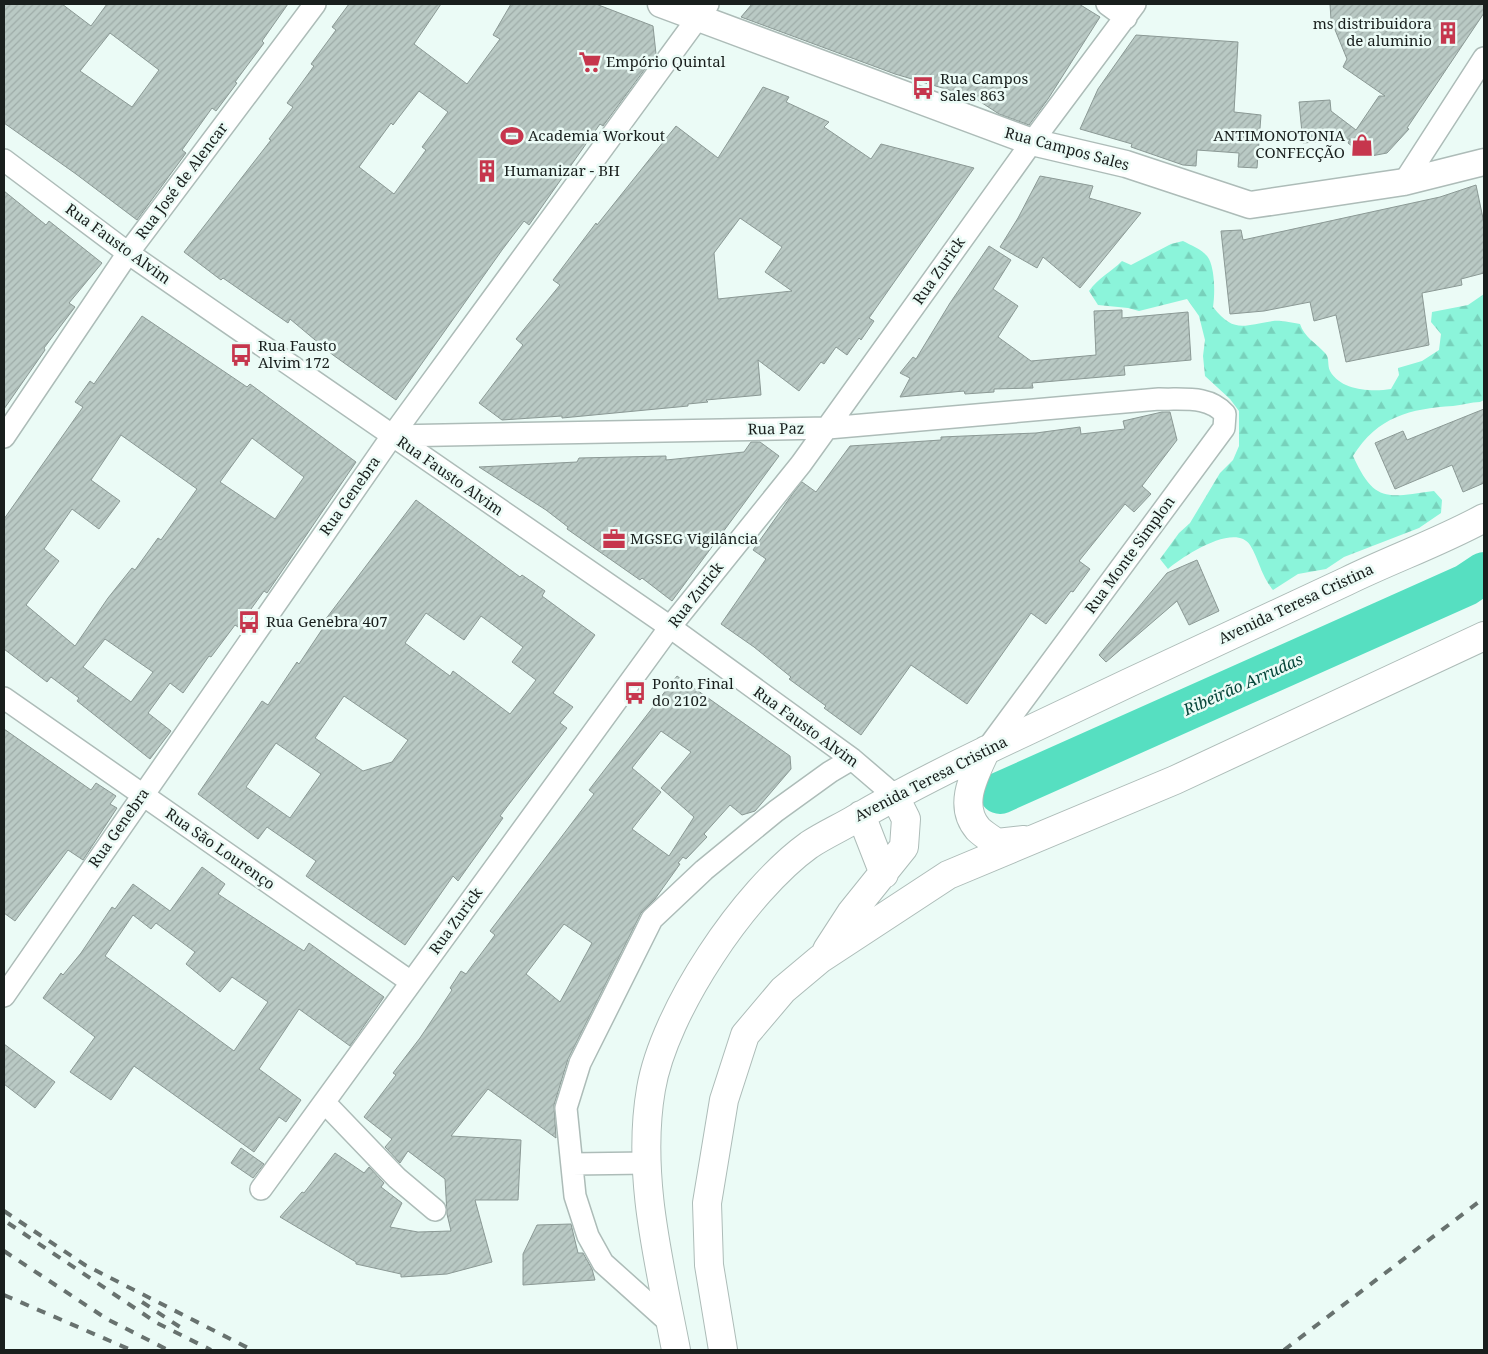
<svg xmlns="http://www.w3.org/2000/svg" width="1488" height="1354" font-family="'Noto Serif',serif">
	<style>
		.forest { fill: url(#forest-firs) }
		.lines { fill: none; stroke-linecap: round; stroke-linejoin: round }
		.river { stroke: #56dfc1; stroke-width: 42 }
		.building { fill: url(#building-hatch); stroke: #8b9995; fill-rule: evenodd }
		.minor-casing { stroke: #adbcb8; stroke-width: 24 }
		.tertiary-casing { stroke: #adbcb8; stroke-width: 29 }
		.secondary-casing { stroke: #adbcb8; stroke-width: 30 }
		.minor { stroke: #fff; stroke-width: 21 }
		.tertiary { stroke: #fff; stroke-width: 26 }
		.secondary { stroke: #fff; stroke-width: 28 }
		.rail { stroke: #68726f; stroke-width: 4; stroke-dasharray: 9 9; stroke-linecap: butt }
		.labels { text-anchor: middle; stroke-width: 5; stroke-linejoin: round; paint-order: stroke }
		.poi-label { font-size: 15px; fill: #191f1d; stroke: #ebfbf6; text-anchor: start }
		.street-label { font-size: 15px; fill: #191f1d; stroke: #ebfbf6 }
		.water-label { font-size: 16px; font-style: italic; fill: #07463a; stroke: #ebfbf6 }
	</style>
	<defs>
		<pattern id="forest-firs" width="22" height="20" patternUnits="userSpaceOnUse" patternTransform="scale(1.25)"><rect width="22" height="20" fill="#8bf4da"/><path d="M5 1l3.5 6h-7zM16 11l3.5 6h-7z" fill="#77d1bb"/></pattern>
		<pattern id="building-hatch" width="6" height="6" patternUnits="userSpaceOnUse" patternTransform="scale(1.25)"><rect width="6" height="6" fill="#b9c9c4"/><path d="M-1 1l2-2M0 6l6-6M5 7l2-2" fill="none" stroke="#9eaca8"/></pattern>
	</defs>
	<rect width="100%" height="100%" fill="#ebfbf6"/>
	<path class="forest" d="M 1183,241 C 1192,246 1204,250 1209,259 C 1215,271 1215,294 1213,307 C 1234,334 1244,325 1273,321 C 1281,320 1292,323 1300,324 C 1304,337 1316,343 1325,353 C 1330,358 1327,365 1330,371 C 1341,391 1372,392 1391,389 L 1399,375 L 1398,368 L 1422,361 L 1439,350 L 1441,334 L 1431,322 L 1432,312 L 1468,305 L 1484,294 L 1484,400 L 1480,402 C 1471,402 1462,405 1453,406 C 1410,409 1378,416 1353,456 C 1375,504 1387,497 1434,491 L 1442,500 L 1441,513 L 1419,528 L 1344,557 L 1326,569 L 1298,574 L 1273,590 C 1261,576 1259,559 1250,545 C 1235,522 1183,556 1168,569 L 1160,559 L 1179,533 L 1190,523 L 1220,473 L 1233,460 L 1239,446 L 1239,411 L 1230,399 L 1205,376 L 1203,356 L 1205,340 L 1199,316 L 1187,299 L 1139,311 L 1128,308 L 1098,305 L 1089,291 C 1098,278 1111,272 1122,261 L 1131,265 L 1171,244 Z"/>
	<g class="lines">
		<path class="river" d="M 1000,793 L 1466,585 L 1484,573"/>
	</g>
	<path class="building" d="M 4,4 L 62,4 L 91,26 L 107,4 L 288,4 L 262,41 L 264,43 L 235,82 L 237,83 L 216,111 L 212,108 L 182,150 L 186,153 L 137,220 L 76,174 L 4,123 ZM 110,33 L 159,70 L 132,107 L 80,71 Z
		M 349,4 L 441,4 L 414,44 L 467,84 L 500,39 L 493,35 L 511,4 L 596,4 L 653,26 L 656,54 L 603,126 L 600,124 L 529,225 L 524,221 L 502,250 L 396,400 L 333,355 L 290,319 L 288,323 L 223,278 L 221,280 L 184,252 L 271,140 L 269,139 L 293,107 L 287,103 L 314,66 L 311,64 L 336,30 L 332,27 ZM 419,91 L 448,112 L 422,147 L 426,150 L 394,194 L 359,167 L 391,123 L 393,125 Z
		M 752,4 L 1079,4 L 1100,17 L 1048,99 L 1029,125 L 999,114 L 973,97 L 895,74 L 741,17 Z
		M 1330,4 L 1484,4 L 1484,13 L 1407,128 L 1409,129 L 1387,153 L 1366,157 L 1348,143 L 1350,139 L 1303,143 L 1299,102 L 1330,100 L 1331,111 L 1356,130 L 1379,96 L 1385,96 L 1343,67 L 1347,59 L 1331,20 Z
		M 1136,35 L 1238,42 L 1234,112 L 1261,115 L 1257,168 L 1238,167 L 1239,153 L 1197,150 L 1196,166 L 1183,165 L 1131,147 L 1132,144 L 1080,129 L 1098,89 Z
		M 763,87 L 789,97 L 786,102 L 829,122 L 824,127 L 871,159 L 881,144 L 974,168 L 869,318 L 874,321 L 861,340 L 859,338 L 847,355 L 836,347 L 824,364 L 821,362 L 799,391 L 758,360 L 761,395 L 706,400 L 708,402 L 688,404 L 688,406 L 562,418 L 562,416 L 502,420 L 479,403 L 523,345 L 516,339 L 560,285 L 553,280 L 596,223 L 597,225 L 676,126 L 718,158 ZM 740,218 L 782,247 L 765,272 L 792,291 L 718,299 L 714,253 Z
		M 1040,176 L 1093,186 L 1089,198 L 1141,213 L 1080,288 L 1043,257 L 1037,268 L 1000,247 L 1018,218 Z
		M 1476,185 L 1484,223 L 1484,273 L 1461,279 L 1462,285 L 1422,293 L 1429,345 L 1346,362 L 1336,315 L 1314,321 L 1310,302 L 1264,311 L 1230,314 L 1221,231 L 1241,230 L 1243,240 L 1440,197 Z
		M 4,191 L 46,225 L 49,221 L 102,263 L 69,303 L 75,307 L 44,348 L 45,350 L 4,409 Z
		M 989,246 L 1011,260 L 993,289 L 1018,306 L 998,337 L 1031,361 L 1096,355 L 1094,311 L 1122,310 L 1122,318 L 1188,312 L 1191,360 L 1124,366 L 1125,375 L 1032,383 L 1033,388 L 994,389 L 994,392 L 965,394 L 964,391 L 900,397 L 910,378 L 900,373 L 913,357 L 916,359 L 950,303 Z
		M 142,316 L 247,387 L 250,384 L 356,462 L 267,593 L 264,591 L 238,627 L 235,625 L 211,657 L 209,656 L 183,693 L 170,683 L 148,713 L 171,731 L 150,759 L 77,701 L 79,698 L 51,677 L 47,682 L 4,649 L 4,519 L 83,407 L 75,402 L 90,381 L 94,384 ZM 121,435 L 197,489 L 161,540 L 158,538 L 135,570 L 132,568 L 108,598 L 75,646 L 26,605 L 59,561 L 44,549 L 72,509 L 99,529 L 120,501 L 91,480 ZM 252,438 L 304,477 L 275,519 L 220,482 ZM 105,639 L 153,672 L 131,702 L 83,667 Z
		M 1484,409 L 1484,483 L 1463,492 L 1452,465 L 1395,489 L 1375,443 L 1403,431 L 1407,440 Z
		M 1162,412 L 1170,412 L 1177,440 L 1142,486 L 1151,494 L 1134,512 L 1125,504 L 1079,561 L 1090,569 L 1073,592 L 1071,591 L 1046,624 L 1031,613 L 967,704 L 911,665 L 861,735 L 824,708 L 826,706 L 789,679 L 791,677 L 754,647 L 721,624 L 766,559 L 753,550 L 794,492 L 802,482 L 816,492 L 850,446 L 941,440 L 941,437 L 1036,433 L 1080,427 L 1081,434 L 1125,429 L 1123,421 Z
		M 751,442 L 760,442 L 779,456 L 672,601 L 642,578 L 640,580 L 567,529 L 568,527 L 546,510 L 479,467 L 577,462 L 579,458 L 666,456 L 666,460 L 744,452 Z
		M 416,500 L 520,577 L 522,575 L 545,591 L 542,596 L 595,635 L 553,693 L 573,707 L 560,723 L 567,728 L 500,816 L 503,818 L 458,881 L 453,876 L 405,945 L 306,876 L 316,861 L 267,827 L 258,839 L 198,794 L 262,701 L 268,705 L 297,662 L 299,664 L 327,622 L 325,620 ZM 426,613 L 464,640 L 481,616 L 523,647 L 512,662 L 536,680 L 510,714 L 453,671 L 450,676 L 405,643 ZM 344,696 L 408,740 L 392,762 L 363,771 L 315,738 ZM 276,743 L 321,774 L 290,818 L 246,787 Z
		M 1197,560 L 1219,611 L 1189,625 L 1177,601 L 1106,662 L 1099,655 L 1167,573 Z
		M 677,676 L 790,756 L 791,769 L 755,811 L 742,815 L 730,805 L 704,834 L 707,837 L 686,859 L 683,857 L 678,863 L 680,864 L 655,899 L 641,913 L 568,1059 L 554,1105 L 556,1138 L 488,1089 L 451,1136 L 521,1140 L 518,1200 L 475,1200 L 492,1262 L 447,1274 L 401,1277 L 401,1274 L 356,1264 L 356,1262 L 280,1217 L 302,1192 L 304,1193 L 335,1153 L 364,1173 L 369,1167 L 384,1183 L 381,1187 L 402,1203 L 390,1227 L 418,1232 L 451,1231 L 447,1214 L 445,1179 L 408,1151 L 400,1163 L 385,1147 L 392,1139 L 364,1117 L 396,1075 L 393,1073 L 420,1038 L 452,990 L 450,988 L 461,971 L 466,974 L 495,935 L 490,931 L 594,794 L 589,790 ZM 661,731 L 691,752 L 661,788 L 694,817 L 669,856 L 632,829 L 661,792 L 632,768 ZM 564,924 L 592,943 L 560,1002 L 526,974 Z
		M 4,729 L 91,790 L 96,783 L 116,796 L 110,804 L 117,808 L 83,860 L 68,850 L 15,921 L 4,913 Z
		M 202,867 L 225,884 L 218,894 L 304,951 L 309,943 L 384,997 L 350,1046 L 299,1009 L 259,1069 L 301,1100 L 286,1122 L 279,1117 L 254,1152 L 134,1066 L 111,1100 L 70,1072 L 95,1037 L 43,998 L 61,973 L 63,975 L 81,953 L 112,907 L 115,909 L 133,884 L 170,911 ZM 133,915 L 151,929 L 156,923 L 195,952 L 186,964 L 220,992 L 232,977 L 268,1002 L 234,1051 L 105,956 Z
		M 4,1044 L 55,1082 L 35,1108 L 4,1084 Z
		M 241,1148 L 264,1164 L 253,1178 L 231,1163 Z
		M 571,1224 L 578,1253 L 583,1253 L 592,1269 L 595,1280 L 523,1285 L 523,1254 L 537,1225 Z"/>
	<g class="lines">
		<defs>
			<path id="minor" d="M 1107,4 L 1126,18
				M 4,160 L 128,253 L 670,627 L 852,759 L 894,795
				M 1404,182 L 1484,58
				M 392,436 L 828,428 L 1159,399 C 1183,400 1208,395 1225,414 L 1224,428 L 987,749
				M 4,437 L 128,253 L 315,4
				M 4,698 L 411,982
				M 4,996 L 392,436 L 708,4
				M 325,1103 L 397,1178 L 435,1210
				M 572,1164 L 648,1163
				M 261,1189 L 670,627 L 801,464 L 1032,142 L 1135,4
				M 671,1324 L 603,1263 L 588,1236 L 575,1196 L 566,1108 L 580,1063 L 652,919 L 704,870 L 776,811 L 830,772 L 852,759"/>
			<path id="tertiary" d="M 661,4 L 1032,142 L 1126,164 L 1250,205 L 1404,182 L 1484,162"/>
			<path id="secondary" d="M 986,750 C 975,774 957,805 978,829 C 983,834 991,839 997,843 L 1024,840
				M 861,815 L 884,874
				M 827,950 L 851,913 L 904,847 L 906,819 L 894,795
				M 676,1350 C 660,1266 636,1175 651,1089 C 664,1011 745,891 809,845 C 824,835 840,828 855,819 C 910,787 967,759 1025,732 C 1132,681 1239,631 1347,581 C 1392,559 1440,542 1484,518
				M 723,1350 L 709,1265 L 707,1203 L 724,1100 L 745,1035 L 783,990 L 820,959 L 948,875 L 1175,780 L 1484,636"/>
		</defs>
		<use href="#minor" class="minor-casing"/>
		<use href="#tertiary" class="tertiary-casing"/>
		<use href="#secondary" class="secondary-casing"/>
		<use href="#minor" class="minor"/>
		<use href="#tertiary" class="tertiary"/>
		<use href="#secondary" class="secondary"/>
		<path class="rail" d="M 4,1211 L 85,1265 L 252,1350
			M 8,1223 L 157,1323 L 211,1350
			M 4,1251 L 107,1319 L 168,1350
			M 4,1295 L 131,1350
			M 142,1302 L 183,1329
			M 1284,1350 L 1484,1198"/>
	</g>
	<defs>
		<symbol id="building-bare" viewBox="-9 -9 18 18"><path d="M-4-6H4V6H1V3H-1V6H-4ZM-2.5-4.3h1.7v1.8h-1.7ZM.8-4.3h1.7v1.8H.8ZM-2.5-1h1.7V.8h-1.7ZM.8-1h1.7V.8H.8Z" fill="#c6364d" stroke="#ebfbf6" stroke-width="2.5" paint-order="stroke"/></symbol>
		<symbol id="supermarket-bare" viewBox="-9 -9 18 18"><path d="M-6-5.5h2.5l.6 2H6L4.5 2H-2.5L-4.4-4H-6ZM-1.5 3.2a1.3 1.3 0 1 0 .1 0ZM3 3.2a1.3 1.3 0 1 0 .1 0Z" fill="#c6364d" stroke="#ebfbf6" stroke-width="2.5" paint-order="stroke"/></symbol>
		<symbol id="bus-bare" viewBox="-9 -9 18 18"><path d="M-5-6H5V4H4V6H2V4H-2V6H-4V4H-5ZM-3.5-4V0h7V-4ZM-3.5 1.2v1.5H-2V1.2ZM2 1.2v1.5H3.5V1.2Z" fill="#c6364d" stroke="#ebfbf6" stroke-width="2.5" paint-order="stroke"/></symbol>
		<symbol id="stadium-bare" viewBox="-9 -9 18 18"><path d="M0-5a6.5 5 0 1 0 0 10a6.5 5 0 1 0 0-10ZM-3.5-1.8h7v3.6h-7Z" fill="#c6364d" stroke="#ebfbf6" stroke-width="2.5" paint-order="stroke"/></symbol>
		<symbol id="shop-bare" viewBox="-9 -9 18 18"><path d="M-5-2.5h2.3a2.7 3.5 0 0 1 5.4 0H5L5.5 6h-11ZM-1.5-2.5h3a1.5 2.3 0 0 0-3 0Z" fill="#c6364d" stroke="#ebfbf6" stroke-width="2.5" paint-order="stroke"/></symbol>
		<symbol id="office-bare" viewBox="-9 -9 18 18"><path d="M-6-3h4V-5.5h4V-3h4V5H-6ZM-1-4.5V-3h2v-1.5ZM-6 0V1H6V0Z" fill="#c6364d" stroke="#ebfbf6" stroke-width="2.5" paint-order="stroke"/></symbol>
	</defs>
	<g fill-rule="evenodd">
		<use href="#building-bare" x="1432" y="17" width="32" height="32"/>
		<use href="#supermarket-bare" x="574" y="46" width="32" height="32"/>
		<use href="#bus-bare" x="907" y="72" width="32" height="32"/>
		<use href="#stadium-bare" x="496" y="120" width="32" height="32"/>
		<use href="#shop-bare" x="1346" y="129" width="32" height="32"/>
		<use href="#building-bare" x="471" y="155" width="32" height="32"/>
		<use href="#bus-bare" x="225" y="339" width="32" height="32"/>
		<use href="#office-bare" x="598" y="523" width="32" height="32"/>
		<use href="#bus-bare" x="233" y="606" width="32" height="32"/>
		<use href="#bus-bare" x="619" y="677" width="32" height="32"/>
	</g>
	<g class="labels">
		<g class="poi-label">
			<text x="1432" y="29" text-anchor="end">ms distribuidora<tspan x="1432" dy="17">de aluminio</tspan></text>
			<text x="606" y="67">Empório Quintal</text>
			<text x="940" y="84">Rua Campos<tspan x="940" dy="17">Sales 863</tspan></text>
			<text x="528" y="141">Academia Workout</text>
			<text x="1345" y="141" text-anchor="end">ANTIMONOTONIA<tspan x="1345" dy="17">CONFECÇÃO</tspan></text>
			<text x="504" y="176">Humanizar - BH</text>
			<text x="258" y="351">Rua Fausto<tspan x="258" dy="17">Alvim 172</tspan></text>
			<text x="630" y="544">MGSEG Vigilância</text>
			<text x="266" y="627">Rua Genebra 407</text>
			<text x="652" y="689">Ponto Final<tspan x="652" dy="17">do 2102</tspan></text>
		</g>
		<g class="street-label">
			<text transform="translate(1067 149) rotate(15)" y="5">Rua Campos Sales</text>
			<text transform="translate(182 181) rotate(-53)" y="5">Rua José de Alencar</text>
			<text transform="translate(118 244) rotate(36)" y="5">Rua Fausto Alvim</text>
			<text transform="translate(939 271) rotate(-55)" y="5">Rua Zurick</text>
			<text transform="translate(776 429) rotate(-1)" y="5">Rua Paz</text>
			<text transform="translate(450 476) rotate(35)" y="5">Rua Fausto Alvim</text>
			<text transform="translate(350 496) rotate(-55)" y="5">Rua Genebra</text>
			<text transform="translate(1130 555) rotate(-54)" y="5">Rua Monte Simplon</text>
			<text transform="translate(696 595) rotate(-52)" y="5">Rua Zurick</text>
			<text transform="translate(1296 604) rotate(-25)" y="5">Avenida Teresa Cristina</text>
			<text transform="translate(806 727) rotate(36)" y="5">Rua Fausto Alvim</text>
			<text transform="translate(931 779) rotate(-27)" y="5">Avenida Teresa Cristina</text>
			<text transform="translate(119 828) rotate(-55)" y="5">Rua Genebra</text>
			<text transform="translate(220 849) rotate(35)" y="5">Rua São Lourenço</text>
			<text transform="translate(456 921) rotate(-54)" y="5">Rua Zurick</text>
		</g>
		<g class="water-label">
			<text transform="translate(1243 684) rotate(-24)" y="6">Ribeirão Arrudas</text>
		</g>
	</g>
	<rect width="1488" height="1354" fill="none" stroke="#191f1d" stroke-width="10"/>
</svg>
